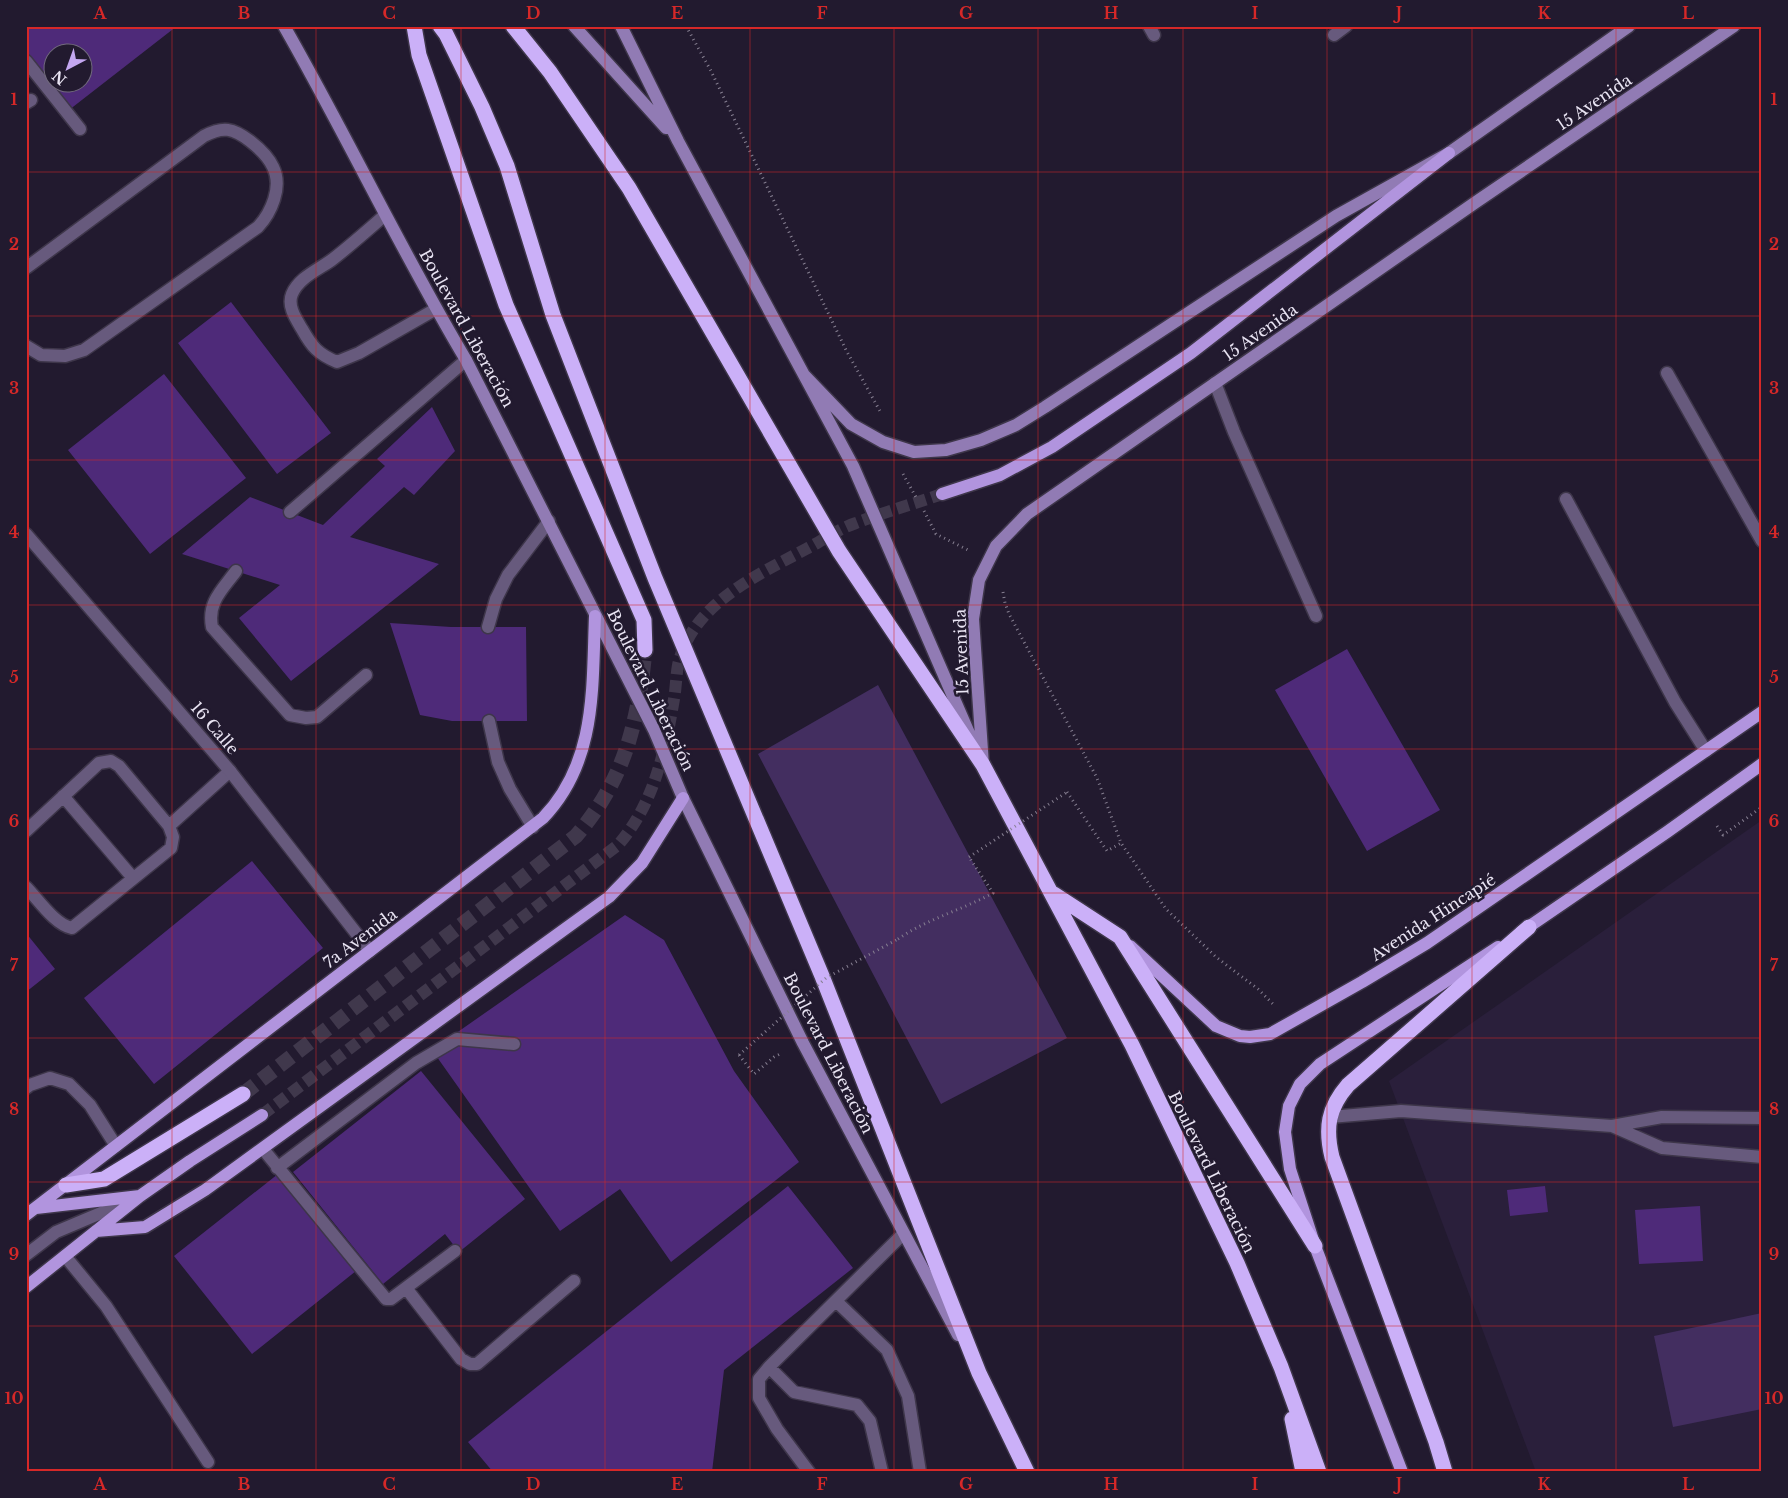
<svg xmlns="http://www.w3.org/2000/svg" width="1788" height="1498" font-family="'Libre Baskerville',serif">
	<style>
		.built { fill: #2a1f3b }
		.green { fill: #432e60 }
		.building { fill: #4e2a79; fill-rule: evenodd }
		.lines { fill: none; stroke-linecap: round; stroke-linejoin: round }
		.primary-tunnel { stroke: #40384c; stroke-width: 12; stroke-dasharray: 12 6; stroke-linecap: butt }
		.highway-tunnel { stroke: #40384c; stroke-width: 15; stroke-dasharray: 15 8; stroke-linecap: butt }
		.lane-casing { stroke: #3e364a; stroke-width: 15 }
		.street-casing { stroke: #3e364a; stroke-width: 15 }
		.secondary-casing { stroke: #3e364a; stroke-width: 15 }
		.primary-casing { stroke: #3e364a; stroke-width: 15 }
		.highway-casing { stroke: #3e364a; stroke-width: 18 }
		.path { stroke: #867f91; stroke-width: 3; stroke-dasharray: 1 4; stroke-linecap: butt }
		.lane { stroke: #675a7d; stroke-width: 12 }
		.street { stroke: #675a7d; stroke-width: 12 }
		.secondary { stroke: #917bb4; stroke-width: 12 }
		.primary { stroke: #b194de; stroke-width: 12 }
		.highway { stroke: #cbb0f8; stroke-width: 15 }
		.path-bridge { stroke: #867f91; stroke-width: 3; stroke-dasharray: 1 4; stroke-linecap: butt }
		.grid { fill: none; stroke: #d62828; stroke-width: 1; stroke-opacity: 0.55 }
		.labels { text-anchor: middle; stroke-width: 5; stroke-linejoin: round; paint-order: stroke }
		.street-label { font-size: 16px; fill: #e9e4f3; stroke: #221a2f }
		.neatline { fill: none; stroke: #d62828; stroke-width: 2 }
		.grid-label { font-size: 16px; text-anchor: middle; font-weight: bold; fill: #d62828 }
	</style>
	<rect width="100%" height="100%" fill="#221a2f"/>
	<path class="built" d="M 1762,820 L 1762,1472 L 1536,1472 L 1389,1081 Z"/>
	<path class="green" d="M 878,685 L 1067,1038 L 941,1104 L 758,754 Z
		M 1762,1313 L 1762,1409 L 1673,1427 L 1654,1336 Z"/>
	<path class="building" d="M 26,26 L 177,26 L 69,110 L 26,54 ZM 52,52 L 82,52 L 82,82 L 52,82 Z
		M 231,302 L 331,433 L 277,474 L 178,343 Z
		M 164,374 L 246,478 L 150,554 L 68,450 Z
		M 432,407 L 455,451 L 414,495 L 404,487 L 350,537 L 439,564 L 291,681 L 239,618 L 280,585 L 182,554 L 250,497 L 323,525 L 385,466 L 377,459 Z
		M 390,623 L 451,627 L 526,627 L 527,721 L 452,721 L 420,715 Z
		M 1347,649 L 1440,810 L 1367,851 L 1275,690 Z
		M 252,861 L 323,948 L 154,1084 L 84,998 Z
		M 625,915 L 664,940 L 734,1071 L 799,1162 L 671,1262 L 620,1189 L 560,1231 L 432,1050 Z
		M 26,933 L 55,969 L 26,992 Z
		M 421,1071 L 525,1199 L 459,1252 L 445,1234 L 383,1284 L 293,1172 Z
		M 278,1174 L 356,1271 L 252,1354 L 174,1256 Z
		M 788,1186 L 853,1268 L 724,1370 L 712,1472 L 493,1472 L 468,1442 Z
		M 1545,1186 L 1548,1212 L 1510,1216 L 1507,1190 Z
		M 1700,1206 L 1703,1261 L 1639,1264 L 1635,1210 Z"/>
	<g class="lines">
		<path class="primary-tunnel" d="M 262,1115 L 618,845 C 654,804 665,751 674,699 C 676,688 676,676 678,665 C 692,604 756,576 806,549 C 822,541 838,529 856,523 C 884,512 914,504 942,494"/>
		<path class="highway-tunnel" d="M 243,1094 L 576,836 C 625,779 638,723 645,650"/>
		<defs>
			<path id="lane" d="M 1334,35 L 1346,26
				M 26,61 L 80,129
				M 26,103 L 31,100
				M 385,215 C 368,230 351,245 333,259 C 320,269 299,277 292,294 C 287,306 296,319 302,329 C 312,347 318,354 337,362 L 359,353 L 436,309
				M 26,268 L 204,136 C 223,126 233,128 250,141 C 259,148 268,156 273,167 C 283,187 271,213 258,227 L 84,350 L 65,356 L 41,355 L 26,346
				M 1215,383 L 1234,432 L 1316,616
				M 1566,499 L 1675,702 L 1706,751
				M 290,512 L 466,360
				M 236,571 C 223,589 207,602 212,627 L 290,715 L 306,718 L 317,717 L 366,675
				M 488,627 L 496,599 L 508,575 L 549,521
				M 489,721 L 498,762 L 510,789 L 533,827
				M 63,796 L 133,878
				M 169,826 L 230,771
				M 26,831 L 99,763 L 111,761 L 119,766 L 169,826 L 173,837 L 171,848 L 72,928 C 55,925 38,899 26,887
				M 26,1088 L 30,1085 L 50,1078 L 69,1084 L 90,1105 L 116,1146
				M 1330,1117 L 1401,1111 L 1612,1126 L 1662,1117 L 1762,1118
				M 1612,1126 L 1662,1148 L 1762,1157
				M 263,1149 L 386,1299 L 391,1299 L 455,1251
				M 277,1168 L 416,1063 L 457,1039 L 514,1044
				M 26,1255 L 56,1232 L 134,1199
				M 65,1256 L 106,1306 L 208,1462
				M 406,1288 L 461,1359 L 470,1364 L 477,1364 L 574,1281
				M 836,1301 L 887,1350 L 908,1396 L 920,1472
				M 769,1367 L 794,1392 L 857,1405 L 870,1421 L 882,1472
				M 809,1472 L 777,1429 L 759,1398 L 759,1379 L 769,1367 L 903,1234"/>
			<path id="street" d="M 1149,26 L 1154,35
				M 1667,373 L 1762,541
				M 26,534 L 230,771 L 370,951"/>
			<path id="secondary" d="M 284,26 C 347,136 401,251 466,360 L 654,730 L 683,798 L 803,1043 L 958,1335
				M 574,26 L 666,128
				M 621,26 L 678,141 L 853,466 L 972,740
				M 804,375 L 851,424 L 883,442 L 914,452 L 946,450 L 981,440 L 1016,425 L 1045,407 L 1336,216 L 1449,153 L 1629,26
				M 983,765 L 973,619 L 979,580 L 996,546 L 1027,514 L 1476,202 L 1734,26"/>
			<path id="primary" d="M 942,494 L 1000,475 L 1052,447 L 1191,353 L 1449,153
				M 1521,932 L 1667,832 L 1762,764
				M 1130,946 L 1216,1026 L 1240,1036 L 1250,1037 L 1270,1034 L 1362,982 L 1427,943 L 1762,712
				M 36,1208 L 140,1196
				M 26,1215 L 543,818 C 597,762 592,688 595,616
				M 96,1231 L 145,1227 L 205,1190 L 609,897 L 642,863 L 683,798
				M 26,1287 L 140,1196 L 190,1161 L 262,1115
				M 1402,1472 L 1315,1246 L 1290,1169 L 1285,1132 L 1289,1106 L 1300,1084 L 1320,1064 L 1498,947"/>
			<path id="highway" d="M 414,26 L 419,55 L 506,305 L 644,620 L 645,650
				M 440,26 L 446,34 L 482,107 L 507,166 L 553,315 L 655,578 L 822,976 L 979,1373 L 1027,1472
				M 513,26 L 550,72 L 629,188 L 839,551 L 983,765 L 1132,1045 L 1237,1263 L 1281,1367 L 1319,1472
				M 1054,894 L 1120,937 L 1315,1246
				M 66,1185 L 104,1179 L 243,1094
				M 1292,1419 L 1303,1472
				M 1445,1472 L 1436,1442 L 1332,1157 C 1325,1128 1328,1108 1348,1085 L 1529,927"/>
		</defs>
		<use href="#lane" class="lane-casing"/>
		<use href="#street" class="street-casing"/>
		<use href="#secondary" class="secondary-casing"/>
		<use href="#primary" class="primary-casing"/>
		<use href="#highway" class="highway-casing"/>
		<path class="path" d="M 686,26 L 711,71 L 846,350 L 881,413
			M 903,474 L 917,499
			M 924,511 L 936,534 L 968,550
			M 1003,592 L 1005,603 L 1009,614 L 1097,778 L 1121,843 L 1166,909 L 1216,957 L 1258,989 L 1274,1005
			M 1067,792 L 1107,851 L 1121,843
			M 1717,826 L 1723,835 L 1762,807
			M 898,939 C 927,919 962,910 993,893 L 969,857
			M 739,1055 L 754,1074 L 774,1057 L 782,1053"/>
		<use href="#lane" class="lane"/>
		<use href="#street" class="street"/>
		<use href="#secondary" class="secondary"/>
		<use href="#primary" class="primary"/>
		<use href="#highway" class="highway"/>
		<path class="path-bridge" d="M 969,857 L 1067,792
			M 739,1055 L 826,978 L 898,939"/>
	</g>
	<path class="grid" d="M 172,26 L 172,1472M 316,26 L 316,1472M 461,26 L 461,1472M 605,26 L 605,1472M 750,26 L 750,1472M 894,26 L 894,1472M 1038,26 L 1038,1472M 1183,26 L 1183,1472M 1327,26 L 1327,1472M 1472,26 L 1472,1472M 1616,26 L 1616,1472M 26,172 L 1762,172M 26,316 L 1762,316M 26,460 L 1762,460M 26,605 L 1762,605M 26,749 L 1762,749M 26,893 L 1762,893M 26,1038 L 1762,1038M 26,1182 L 1762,1182M 26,1326 L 1762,1326"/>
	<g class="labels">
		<g class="street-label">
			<text transform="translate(1594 102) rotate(-34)" y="6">15 Avenida</text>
			<text transform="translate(467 328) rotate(61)" y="6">Boulevard Liberación</text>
			<text transform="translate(1260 332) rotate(-35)" y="6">15 Avenida</text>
			<text transform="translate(961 652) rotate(-92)" y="6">15 Avenida</text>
			<text transform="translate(651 690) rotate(64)" y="6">Boulevard Liberación</text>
			<text transform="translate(215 728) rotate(49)" y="6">16 Calle</text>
			<text transform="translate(1433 917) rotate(-33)" y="6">Avenida Hincapié</text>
			<text transform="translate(360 938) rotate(-37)" y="6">7a Avenida</text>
			<text transform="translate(829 1053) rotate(63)" y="6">Boulevard Liberación</text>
			<text transform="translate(1212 1172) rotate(64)" y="6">Boulevard Liberación</text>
		</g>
	</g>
	<rect width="1788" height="1498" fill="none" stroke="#221a2f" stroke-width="55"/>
	<g transform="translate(68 68) rotate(221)"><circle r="24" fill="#221a2f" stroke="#726b7d"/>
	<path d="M0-4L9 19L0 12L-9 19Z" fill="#c4a7f1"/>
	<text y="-8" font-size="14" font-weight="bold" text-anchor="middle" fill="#e9e4f3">N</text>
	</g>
	<rect x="28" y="28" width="1732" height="1442" class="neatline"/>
	<g class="grid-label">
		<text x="100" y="19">A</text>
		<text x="244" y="19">B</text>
		<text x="389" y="19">C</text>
		<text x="533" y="19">D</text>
		<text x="677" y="19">E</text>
		<text x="822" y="19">F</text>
		<text x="966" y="19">G</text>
		<text x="1111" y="19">H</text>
		<text x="1255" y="19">I</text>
		<text x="1399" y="19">J</text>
		<text x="1544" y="19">K</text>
		<text x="1688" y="19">L</text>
		<text x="14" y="105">1</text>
		<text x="1774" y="105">1</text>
		<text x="14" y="250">2</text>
		<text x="1774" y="250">2</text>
		<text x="14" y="394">3</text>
		<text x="1774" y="394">3</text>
		<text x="14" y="538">4</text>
		<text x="1774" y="538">4</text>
		<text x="14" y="683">5</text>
		<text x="1774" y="683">5</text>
		<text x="14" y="827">6</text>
		<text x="1774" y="827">6</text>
		<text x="14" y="971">7</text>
		<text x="1774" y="971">7</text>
		<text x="14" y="1115">8</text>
		<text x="1774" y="1115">8</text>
		<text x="14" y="1260">9</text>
		<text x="1774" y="1260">9</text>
		<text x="14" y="1404">10</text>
		<text x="1774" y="1404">10</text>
		<text x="100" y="1490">A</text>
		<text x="244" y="1490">B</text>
		<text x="389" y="1490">C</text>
		<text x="533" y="1490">D</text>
		<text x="677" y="1490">E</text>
		<text x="822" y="1490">F</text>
		<text x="966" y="1490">G</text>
		<text x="1111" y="1490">H</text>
		<text x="1255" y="1490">I</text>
		<text x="1399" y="1490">J</text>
		<text x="1544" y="1490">K</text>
		<text x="1688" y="1490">L</text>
	</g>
</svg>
